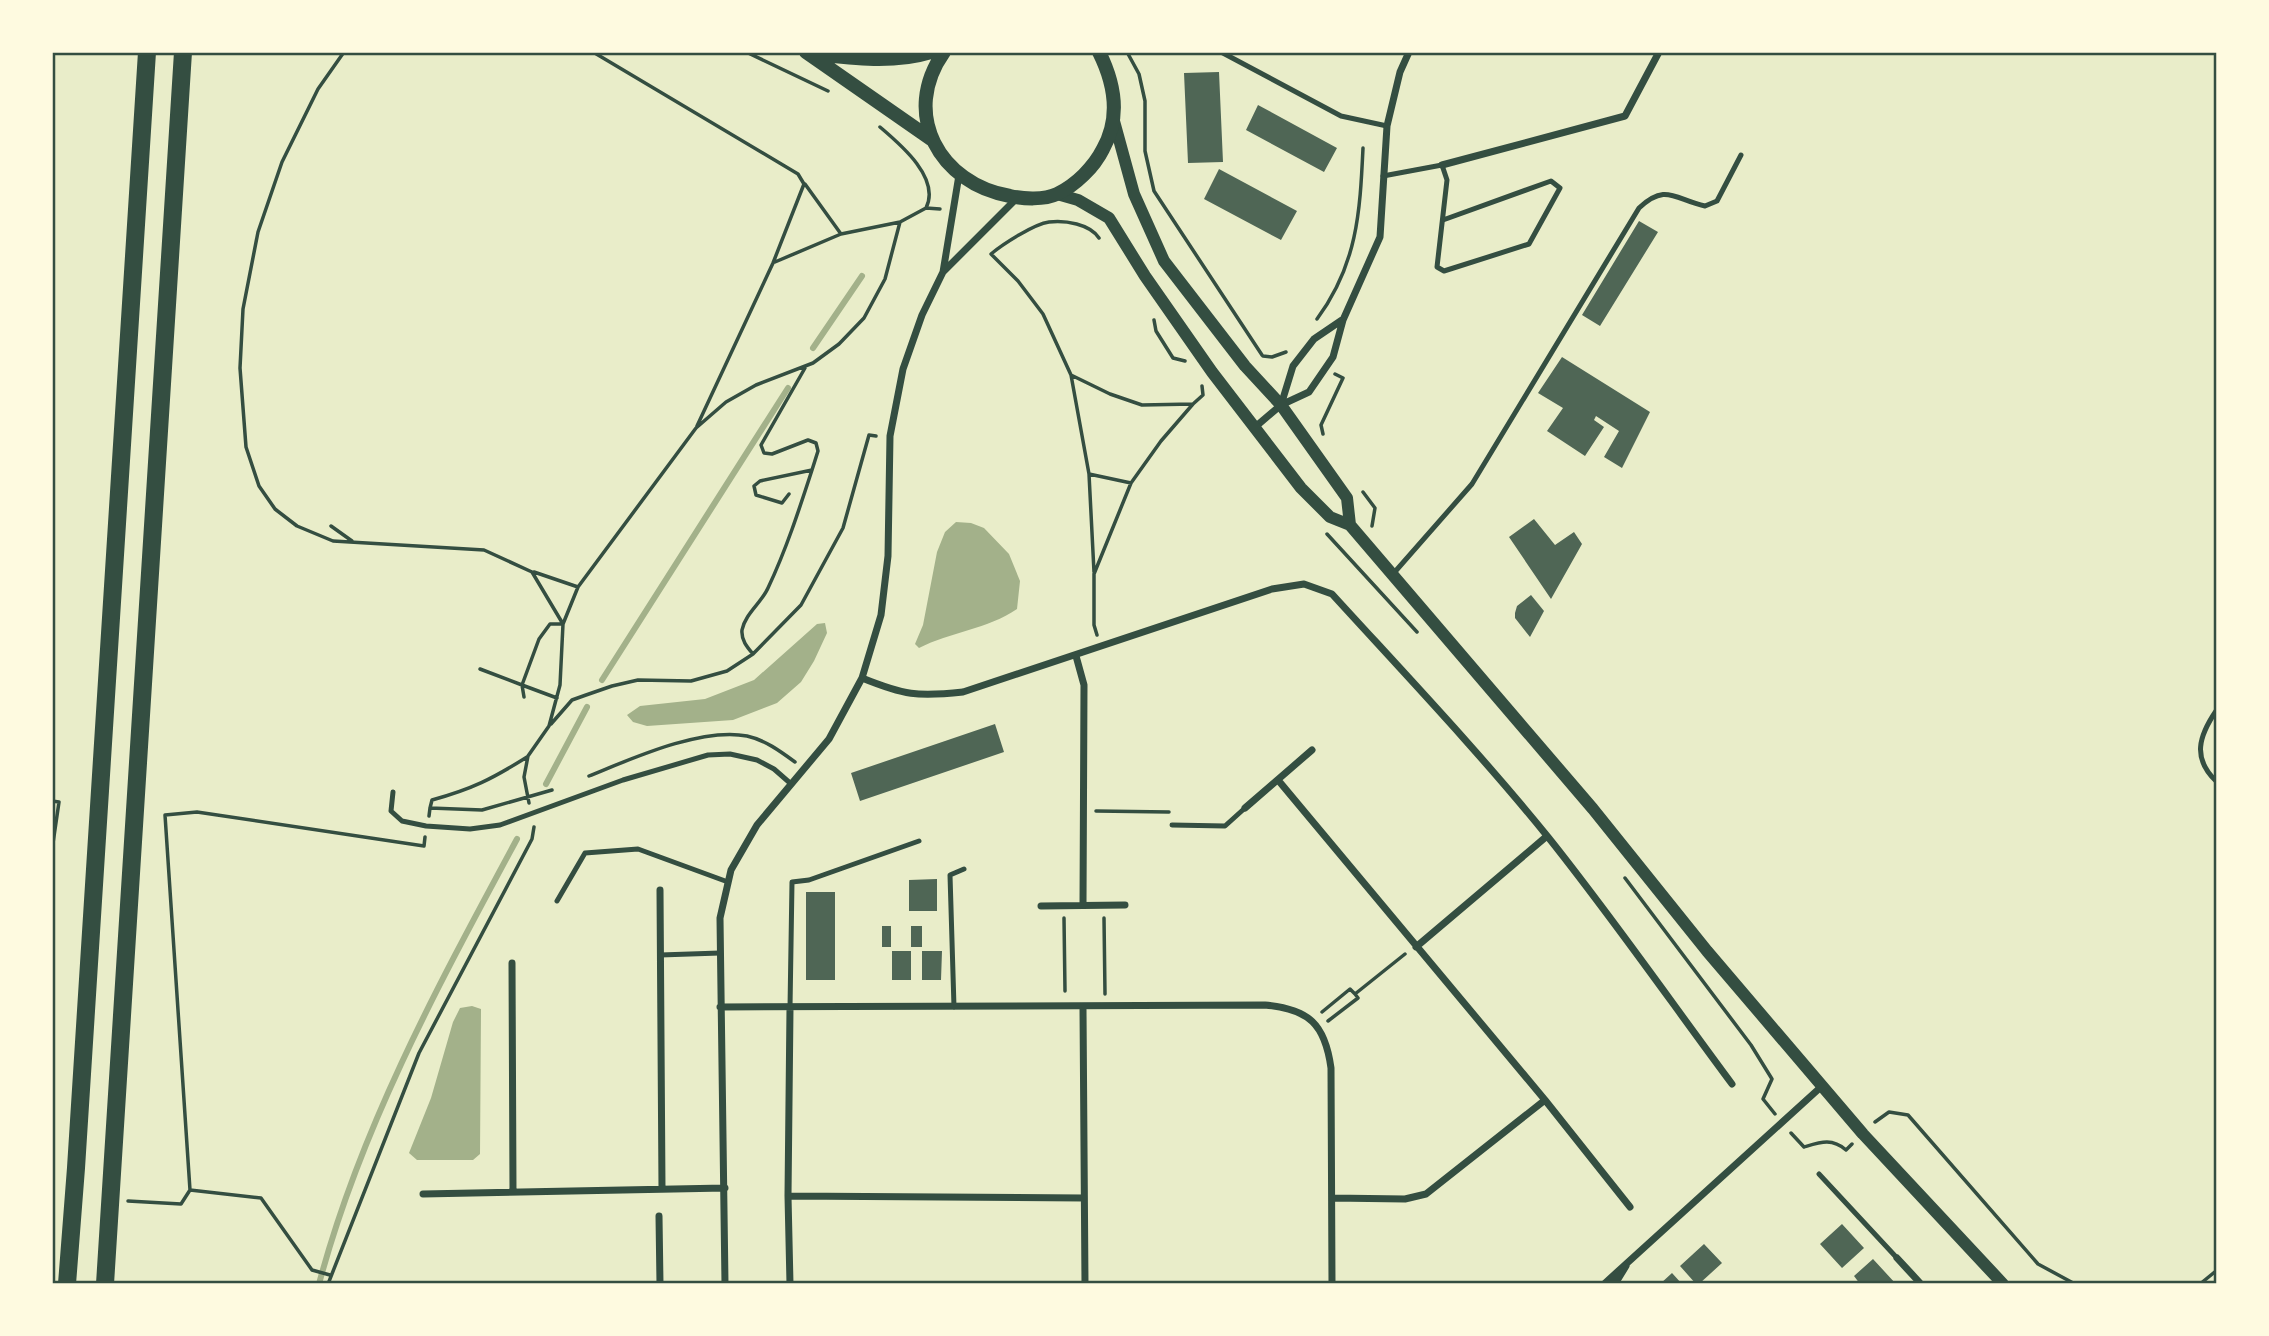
<svg xmlns="http://www.w3.org/2000/svg" width="2269" height="1336" font-family="'Work Sans',sans-serif">
	<style>
		.water { fill: #a3b18a }
		.lines { fill: none; stroke-linecap: round; stroke-linejoin: round }
		.stream { stroke: #a3b18a; stroke-width: 6 }
		.building { fill: #4f6655 }
		.path { stroke: #344e41; stroke-width: 3.5 }
		.service { stroke: #344e41; stroke-width: 5 }
		.minor { stroke: #344e41; stroke-width: 7 }
		.tertiary { stroke: #344e41; stroke-width: 12 }
		.secondary { stroke: #344e41; stroke-width: 14 }
		.trunk { stroke: #344e41; stroke-width: 18 }
		.neatline { fill: none; stroke: #344e41; stroke-width: 2.5 }
	</style>
	<rect width="100%" height="100%" fill="#e9edc9"/>
	<path class="water" d="M 956,522 L 971,523 L 984,528 L 1009,554 L 1020,581 L 1017,609 C 988,629 950,632 919,648 L 915,644 L 923,625 L 937,552 L 945,532 Z
		M 825,623 L 827,633 L 814,661 L 801,682 L 777,703 L 733,720 L 647,726 L 633,722 L 627,715 L 640,706 L 705,699 L 754,680 L 817,624 Z
		M 472,1006 L 481,1009 L 480,1154 L 473,1160 L 417,1160 L 409,1153 L 431,1098 L 453,1022 L 460,1008 Z"/>
	<g class="lines">
		<path class="stream" d="M 813,348 L 862,276
			M 602,680 L 788,388
			M 546,784 L 587,707
			M 319,1284 C 361,1126 440,982 517,839"/>
	</g>
	<path class="building" d="M 1219,72 L 1223,162 L 1188,163 L 1184,73 Z
		M 1258,105 L 1337,148 L 1324,172 L 1246,130 Z
		M 1219,169 L 1297,211 L 1281,240 L 1204,199 Z
		M 1639,221 L 1658,232 L 1600,326 L 1582,315 Z
		M 1562,357 L 1650,412 L 1622,468 L 1604,457 L 1619,431 L 1596,416 L 1594,420 L 1604,427 L 1585,456 L 1547,431 L 1563,408 L 1538,393 Z
		M 1534,519 L 1555,545 L 1574,532 L 1582,544 L 1551,599 L 1509,537 Z
		M 1531,595 L 1544,611 L 1530,637 L 1515,618 L 1515,613 L 1517,606 Z
		M 995,724 L 1004,752 L 860,801 L 851,773 Z
		M 937,879 L 937,911 L 909,911 L 909,880 Z
		M 806,892 L 835,892 L 835,980 L 806,980 Z
		M 882,926 L 891,926 L 891,947 L 882,947 Z
		M 911,926 L 922,926 L 922,947 L 911,947 Z
		M 892,951 L 911,951 L 911,980 L 892,980 Z
		M 922,951 L 942,951 L 941,980 L 922,980 Z
		M 1842,1224 L 1864,1248 L 1842,1268 L 1820,1244 Z
		M 1704,1244 L 1722,1263 L 1699,1284 L 1696,1284 L 1680,1266 Z
		M 1873,1259 L 1896,1284 L 1860,1284 L 1854,1276 Z
		M 1672,1273 L 1682,1284 L 1660,1284 Z"/>
	<g class="lines">
		<path class="path" d="M 344,52 L 318,89 L 282,162 L 258,232 L 243,309 L 240,368 L 246,447 L 259,486 L 275,509 L 297,526 L 333,541 L 484,550 L 532,572 L 563,624 L 550,624 L 539,639 L 522,685 L 557,698
			M 593,52 L 798,174 L 804,184 L 773,263 L 697,426
			M 746,52 L 828,91
			M 1127,52 L 1139,74 L 1145,101 L 1145,151 L 1154,191 L 1262,355
			M 880,127 C 900,144 941,178 926,208
			M 805,184 L 841,234
			M 1099,238 C 1090,224 1065,220 1049,222 C 1034,224 1003,244 991,254 L 1018,281 L 1043,314 L 1071,375 L 1110,394 L 1142,405 L 1193,404
			M 775,262 L 841,234 L 900,222
			M 1317,319 C 1357,265 1360,213 1363,148
			M 1154,320 L 1156,331 L 1173,358 L 1185,361
			M 1263,356 L 1272,357 L 1286,352
			M 805,368 L 761,445 L 764,453 L 772,454 L 808,440 L 816,443 L 818,451 L 812,470
			M 1071,375 L 1089,474 L 1094,572
			M 1323,434 L 1321,425 L 1343,378 L 1335,374
			M 1089,474 L 1131,483
			M 1363,492 L 1375,508 L 1372,526
			M 331,526 L 352,541
			M 1327,534 L 1417,632
			M 534,572 L 578,587
			M 1097,635 L 1094,625 L 1094,574 L 1131,483 L 1161,441 L 1193,404 L 1203,395 L 1202,386
			M 753,654 C 747,647 741,640 742,630 C 745,614 762,602 768,588 C 786,550 799,510 812,470 L 760,481 L 754,486 L 756,495 L 782,503 L 789,494
			M 480,669 L 522,685 L 524,697
			M 551,724 L 572,700 L 586,695 L 612,686 L 638,680 L 691,681 L 727,671 L 753,654 L 801,605 L 843,528 L 869,435 L 876,436
			M 589,776 C 631,759 701,727 747,736 C 765,740 780,751 795,762
			M 52,801 L 59,802 L 52,850
			M 529,803 L 524,777 L 528,756 L 549,726 L 560,685 L 563,624 L 578,587 L 696,428 L 726,402 L 756,385 L 813,363 L 839,344 L 864,318 L 885,279 L 900,222 L 926,208 L 940,209
			M 430,808 L 432,800 C 472,789 492,779 527,757
			M 1096,811 L 1169,812
			M 429,816 L 430,808 L 482,810 L 552,790
			M 1625,878 L 1751,1045 L 1772,1079 L 1763,1099 L 1775,1114
			M 1064,918 L 1065,991
			M 1104,918 L 1105,994
			M 1322,1012 L 1350,989 L 1355,994
			M 1328,1021 L 1358,998 L 1355,994 L 1405,954
			M 1875,1122 L 1889,1112 L 1908,1115 L 2038,1264 L 2075,1284
			M 1791,1133 L 1804,1147 C 1821,1142 1832,1138 1846,1150 L 1852,1144
			M 190,1190 L 261,1198 L 312,1270 L 330,1275
			M 128,1201 L 181,1204 L 190,1190 L 165,815 L 197,812 L 424,846 L 425,837
			M 328,1284 L 419,1053 L 532,839 L 534,827
			M 2200,1284 L 2216,1271"/>
		<path class="service" d="M 1221,52 L 1341,116 L 1387,126
			M 1383,176 L 1442,165 L 1447,180 L 1437,267 L 1444,271 L 1529,244 L 1560,188 L 1551,181 L 1443,220
			M 1393,574 L 1472,484 L 1639,208 C 1666,183 1674,199 1705,206 L 1717,201 L 1741,155
			M 2216,711 C 2199,736 2192,758 2216,781
			M 393,792 L 391,811 L 402,821 L 426,826 L 470,829 L 500,825 L 623,780 L 708,755 L 730,754 L 757,760 L 774,769 L 790,783
			M 1172,825 L 1225,826 L 1245,808
			M 557,901 L 585,853 L 638,849 L 728,882
			M 660,955 L 720,953
			M 954,1007 L 950,875 L 964,869
			M 790,1008 L 792,882 L 809,880 L 919,841
			M 1819,1174 L 1897,1258"/>
		<path class="minor" d="M 1442,165 L 1625,116 L 1659,52
			M 944,271 L 1017,198
			M 1281,405 L 1293,366 L 1314,339 L 1342,320
			M 1254,428 L 1281,405 L 1309,392 L 1333,357 L 1343,320 L 1380,237 L 1387,126 L 1400,72 L 1409,52
			M 1076,656 L 1084,685 L 1083,905
			M 862,678 C 904,695 917,697 963,692 L 1272,589 L 1304,584 L 1332,594 C 1405,674 1480,753 1548,837 C 1612,917 1671,1002 1732,1084
			M 1278,780 L 1545,1100 L 1630,1207
			M 1245,808 L 1312,750
			M 660,890 L 662,1189
			M 1041,906 L 1125,905
			M 1416,947 L 1547,836
			M 512,963 L 513,1191
			M 720,1007 L 1265,1005 C 1309,1009 1325,1024 1331,1068 L 1332,1284
			M 790,1008 L 788,1196 L 1084,1198
			M 1083,1008 L 1085,1284
			M 423,1194 L 725,1188
			M 788,1196 L 790,1284
			M 1332,1198 L 1405,1199 L 1426,1194 L 1545,1100
			M 659,1216 L 660,1284
			M 1897,1258 L 1921,1284
			M 725,1284 L 720,918 L 731,870 L 757,825 L 829,739 L 862,678 L 881,615 L 888,556 L 890,436 L 903,369 L 922,315 L 943,272 L 959,175
			M 1604,1284 L 1822,1086
			M 1615,1284 L 1626,1266"/>
		<path class="tertiary" d="M 1114,121 L 1134,194 L 1164,261 L 1245,366 L 1281,405 L 1347,498 L 1350,525
			M 1057,194 L 1078,200 L 1109,218 L 1145,276 L 1212,372 L 1301,488 L 1330,517 L 1350,525 L 1593,809 L 1707,951 L 1863,1134 L 2003,1284"/>
		<path class="secondary" d="M 806,52 L 931,139
			M 944,52 C 900,114 940,184 1010,196 C 1024,199 1044,200 1057,194 C 1076,185 1094,167 1103,149 C 1121,117 1115,84 1099,52
			M 809,53 C 850,58 892,64 931,52"/>
		<path class="trunk" d="M 67,1284 L 76,1168 L 147,52
			M 105,1284 L 183,52"/>
	</g>
	<rect width="2269" height="1336" fill="none" stroke="#fefae0" stroke-width="108"/>
	<rect x="54" y="54" width="2161" height="1228" class="neatline"/>
</svg>
